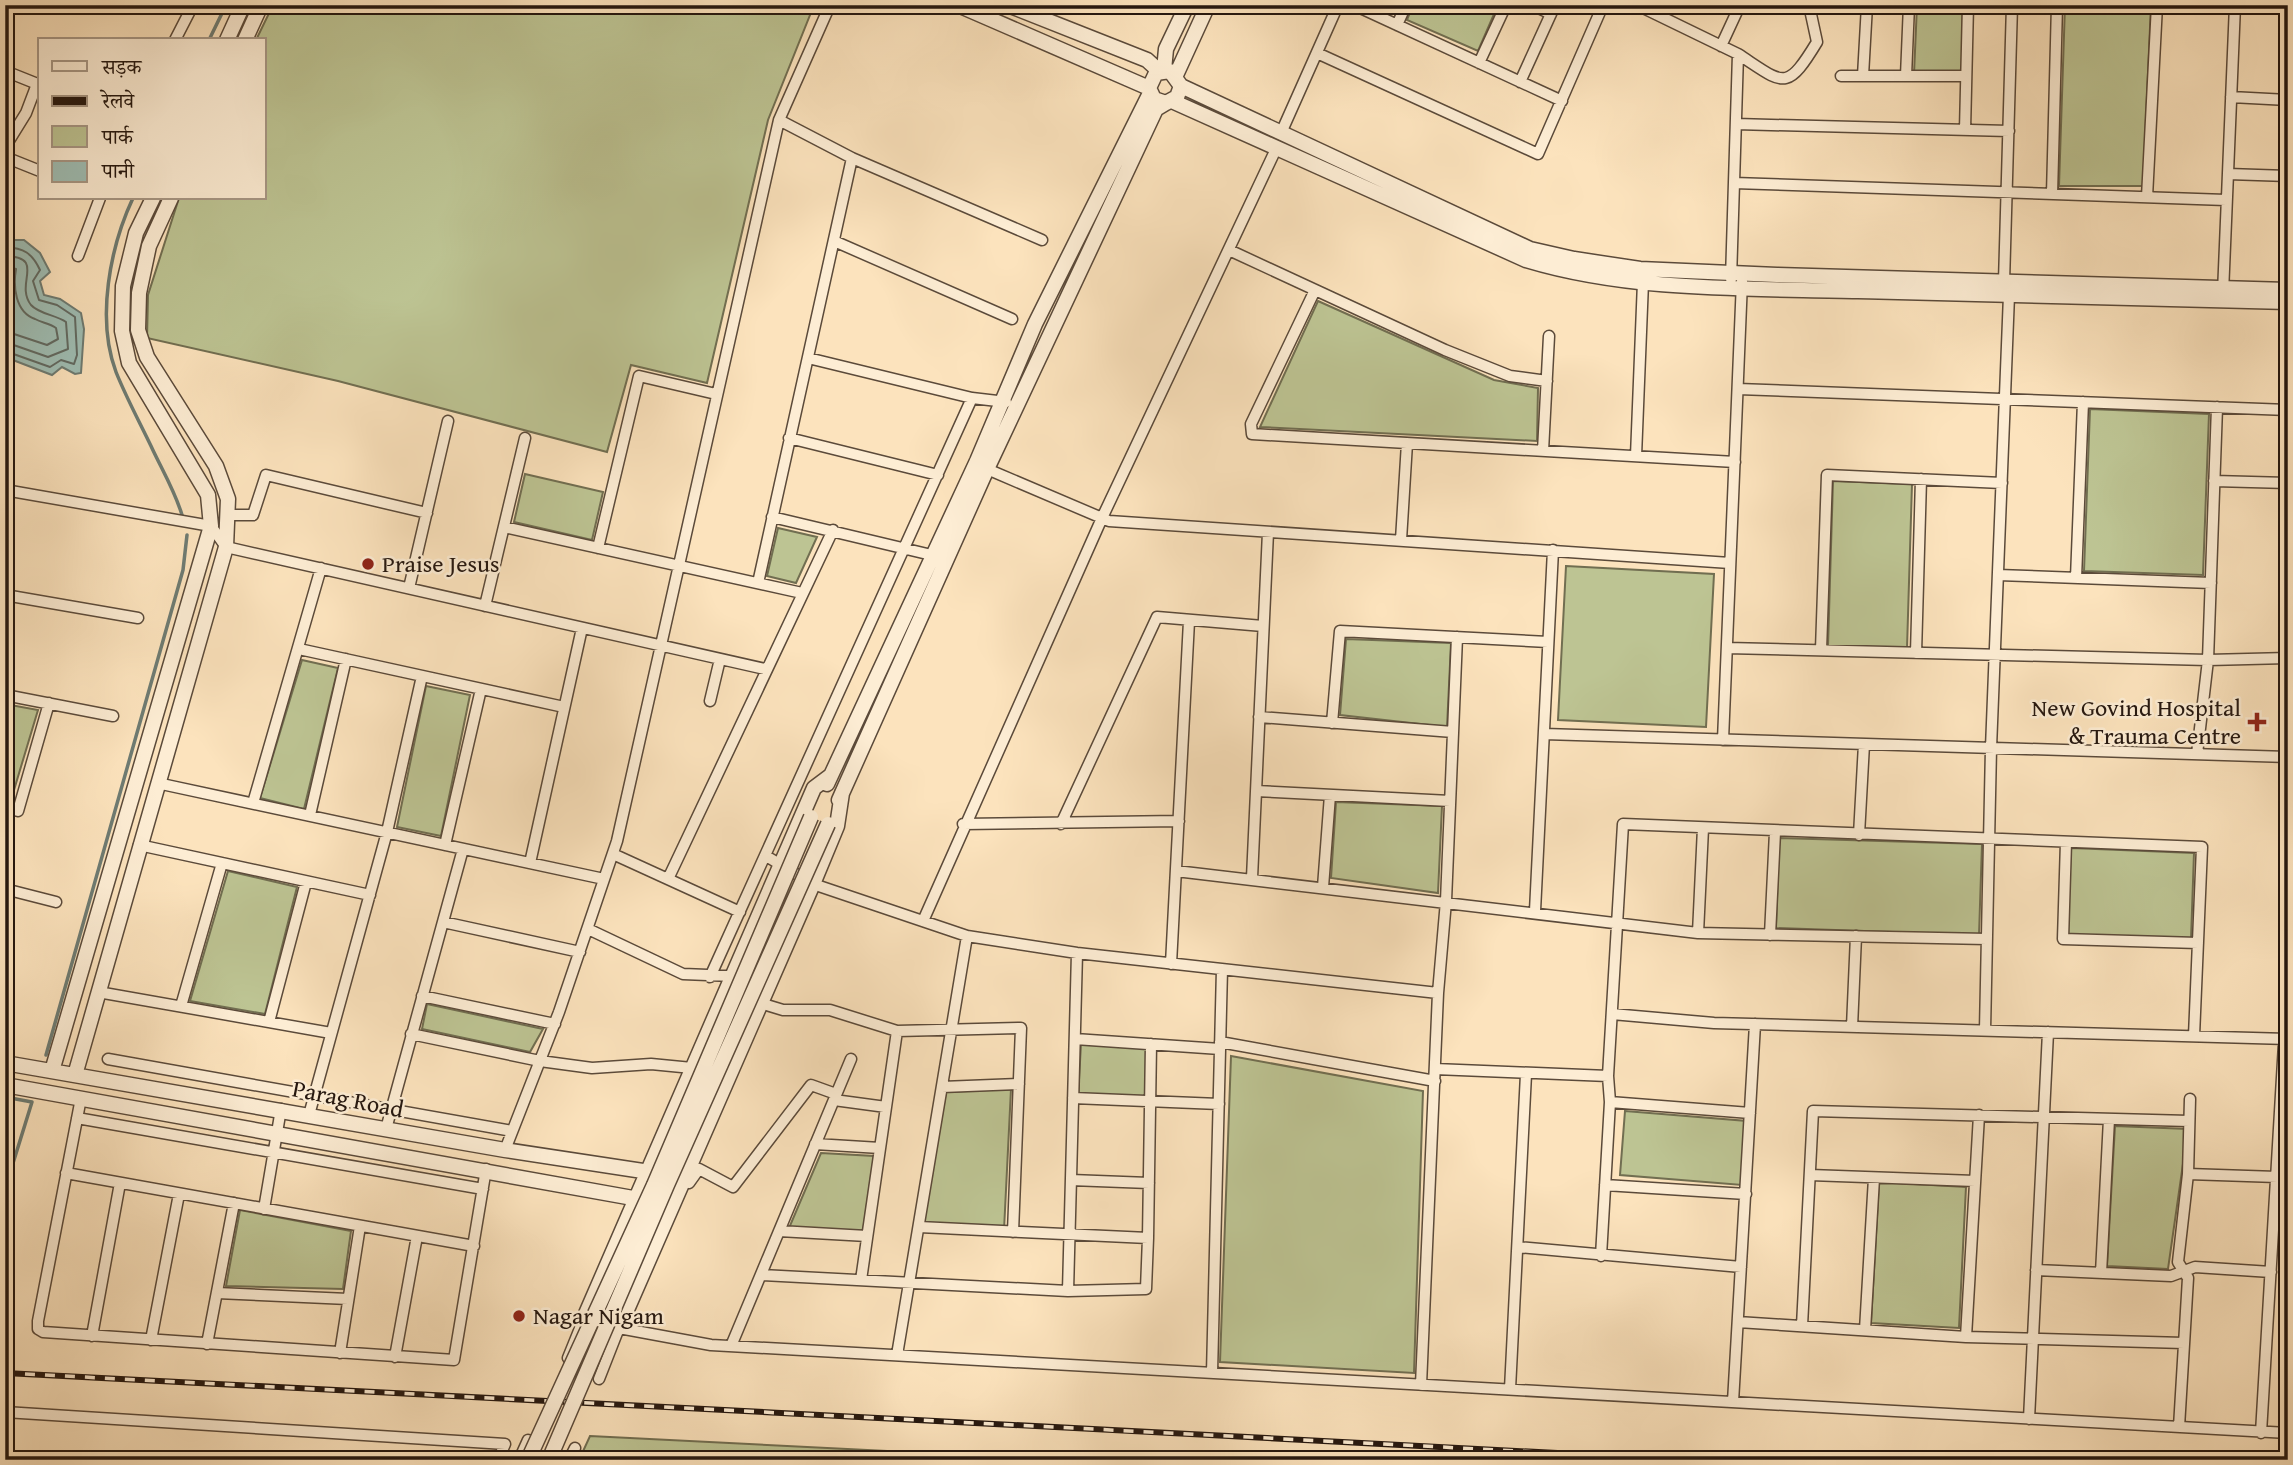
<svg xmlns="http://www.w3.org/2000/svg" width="2293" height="1465" font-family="'Gentium Book Plus','Noto Serif Devanagari',serif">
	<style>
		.green { fill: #bdc493; stroke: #716e51; stroke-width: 2 }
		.water { fill: #9fbeb4; stroke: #6e7b72; stroke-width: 2 }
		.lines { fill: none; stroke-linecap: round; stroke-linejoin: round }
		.shore { stroke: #626a62; stroke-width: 2 }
		.stream { stroke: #6e7b72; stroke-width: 3.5 }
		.minor-casing { stroke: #5b4a3a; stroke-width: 13 }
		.tertiary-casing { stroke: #5b4a3a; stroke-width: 17 }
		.minor { stroke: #fdedd4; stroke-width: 10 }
		.tertiary { stroke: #fdedd4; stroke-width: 14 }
		.rail-casing { stroke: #25170f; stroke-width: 6 }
		.rail { stroke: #fdedd4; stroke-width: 3.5; stroke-dasharray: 10; stroke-linecap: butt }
		.tertiary-bridge-casing { stroke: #5b4a3a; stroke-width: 17; stroke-linecap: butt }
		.tertiary-bridge { stroke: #fdedd4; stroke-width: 14 }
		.poi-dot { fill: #8f2418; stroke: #fdedd4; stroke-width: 2.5 }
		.labels { text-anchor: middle; stroke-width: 5; stroke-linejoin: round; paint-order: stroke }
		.poi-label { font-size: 24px; fill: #25170f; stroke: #fdedd4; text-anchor: start }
		.street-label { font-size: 24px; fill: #25170f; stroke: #fdedd4 }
	</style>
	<rect width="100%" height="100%" fill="#fce3bd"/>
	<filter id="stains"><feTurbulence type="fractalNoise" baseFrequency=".00286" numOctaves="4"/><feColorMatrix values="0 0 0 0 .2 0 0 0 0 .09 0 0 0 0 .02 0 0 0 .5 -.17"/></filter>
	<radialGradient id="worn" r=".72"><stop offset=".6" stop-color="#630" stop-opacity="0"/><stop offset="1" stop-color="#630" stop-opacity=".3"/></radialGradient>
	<path class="green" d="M 273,5 L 814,5 L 768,120 L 707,383 L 631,365 L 607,452 L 338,381 L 147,338 L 148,295 L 179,198 L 264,198 L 264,40 L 256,40 Z
		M 1413,5 L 1498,5 L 1478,51 L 1407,20 Z
		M 1917,5 L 1963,5 L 1962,73 L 1914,74 Z
		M 2065,5 L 2151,5 L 2143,186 L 2059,186 Z
		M 1318,301 L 1494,380 L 1538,388 L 1537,441 L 1260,427 Z
		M 2090,409 L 2209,414 L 2203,575 L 2084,571 Z
		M 525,474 L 603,492 L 592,540 L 514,522 Z
		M 1833,481 L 1912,484 L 1907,648 L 1828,646 Z
		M 778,528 L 817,537 L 796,583 L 767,576 Z
		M 1566,566 L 1714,574 L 1706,727 L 1558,720 Z
		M 1346,639 L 1451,643 L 1447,727 L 1340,715 Z
		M 302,660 L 338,668 L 304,809 L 260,798 Z
		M 426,686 L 470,695 L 441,836 L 397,827 Z
		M 5,704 L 38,710 L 11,800 L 5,799 Z
		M 1336,802 L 1442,806 L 1438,893 L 1331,878 Z
		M 1779,838 L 1982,844 L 1979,935 L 1776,928 Z
		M 2071,848 L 2194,853 L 2191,939 L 2067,935 Z
		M 228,871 L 297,887 L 265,1014 L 190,1001 Z
		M 427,1004 L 543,1029 L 530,1052 L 422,1029 Z
		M 1081,1044 L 1154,1047 L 1151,1101 L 1078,1097 Z
		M 1231,1056 L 1423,1091 L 1414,1373 L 1220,1362 Z
		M 1011,1089 L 1004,1230 L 923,1227 L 946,1092 Z
		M 1625,1111 L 1747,1121 L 1742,1185 L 1620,1175 Z
		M 2115,1126 L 2188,1129 L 2168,1269 L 2107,1266 Z
		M 821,1153 L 874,1156 L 863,1231 L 789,1228 Z
		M 1879,1182 L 1966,1187 L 1959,1328 L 1871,1323 Z
		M 240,1210 L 351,1231 L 343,1289 L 226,1286 Z
		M 590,1436 L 1067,1460 L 579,1460 Z"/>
	<path class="water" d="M 5,240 L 24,240 L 40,253 L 50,272 L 40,281 L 44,295 L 60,299 L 81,313 L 84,329 L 81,373 L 75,374 L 62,367 L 52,375 L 5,357 Z"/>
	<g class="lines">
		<path class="shore" d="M 5,247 C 24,248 32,253 40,270 L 33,281 L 39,300 L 57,305 L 75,317 L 77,355 L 74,364 L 61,360 L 50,367 L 5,351
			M 5,256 C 47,257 14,283 31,305 C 39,314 56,315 66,322 L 68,349 L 48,357 L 5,342
			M 5,266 L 16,269 C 13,286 15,312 35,319 C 42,323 49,323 56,328 L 58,339 L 47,345 L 5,331"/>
		<path class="stream" d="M 209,40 L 226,5
			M 133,198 C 110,247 96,319 116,372 C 126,397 139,421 151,446 C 161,468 175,491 182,515
			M 46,1055 L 183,570 L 187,535
			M 5,1097 L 32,1102 L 5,1189"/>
		<defs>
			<path id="minor" d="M 1354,5 L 1562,101
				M 1532,5 L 1551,14
				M 1637,5 L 1738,54 L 1731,279
				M 1397,25 L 1406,5
				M 175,40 L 193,5
				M 1721,46 L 1740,5
				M 1317,53 L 1538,154 L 1603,5
				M 1738,54 C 1784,84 1786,93 1817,42 L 1809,5
				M 1479,63 L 1506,5
				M 5,71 L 40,85
				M 1841,76 L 1966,76
				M 1863,76 L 1867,5
				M 1906,76 L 1909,5
				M 1520,82 L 1555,5
				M 2231,97 L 2288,100
				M 779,120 L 852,158 L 1042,240
				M 1736,124 L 2009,131
				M 1965,130 L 1968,5
				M 1281,133 L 1338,5
				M 5,147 L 26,113 L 37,84
				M 5,157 L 40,171
				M 2228,174 L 2288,176
				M 1734,183 L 2226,200
				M 2052,194 L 2057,5
				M 2147,197 L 2157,5
				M 834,241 L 1012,319
				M 1229,250 L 1445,350 L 1510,376 L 1547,381
				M 78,256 L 100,198
				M 1315,290 L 1251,424 L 1252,434 L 1735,462
				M 2223,293 L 2235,5
				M 808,358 L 972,398 L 1006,402
				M 1738,389 L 2288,410
				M 789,438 L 938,475
				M 1543,451 L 1549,336
				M 1636,456 L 1643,282
				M 987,469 L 1109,521 L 1730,563
				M 2214,481 L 2288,483
				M 5,490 L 211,526 L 226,547 L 765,669
				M 229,515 L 253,515 L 266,475 L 427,513
				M 772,517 L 940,557
				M 504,527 L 802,593
				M 1401,540 L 1407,443
				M 598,548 L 639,376 L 716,394
				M 1998,575 L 2211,583
				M 2076,578 L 2083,402
				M 758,583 L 852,158
				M 409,588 L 448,421
				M 5,595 L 138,618
				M 485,606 L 525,438
				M 1727,648 L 2208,660 L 2288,658
				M 299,649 L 564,707
				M 1821,650 L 1827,475 L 2002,483
				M 1916,653 L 1921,479
				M 5,695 L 113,716
				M 710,701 L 720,659
				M 1259,717 L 1453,732
				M 1332,723 L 1340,631 L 1548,642
				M 1544,734 L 2288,757
				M 1723,740 L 1742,281
				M 2197,754 L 2208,660 L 2217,407
				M 157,783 L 604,879
				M 1256,791 L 1450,801
				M 253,803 L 321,568
				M 5,808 L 18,811 L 49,703
				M 310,815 L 346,659
				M 963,824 L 1179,821
				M 1061,824 L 1157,617 L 1263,626
				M 1859,835 L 1864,744
				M 2066,842 L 2063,939 L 2198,943
				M 139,845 L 370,895
				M 445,845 L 481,689
				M 613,854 L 740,912
				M 766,856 L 813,884 L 967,936 L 1077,953 L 1438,993 L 1446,901 L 1457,637
				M 530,863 L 582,628
				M 1176,871 L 1698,933 L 1987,939
				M 1252,878 L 1268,532
				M 668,879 L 833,530
				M 1323,887 L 1330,795
				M 5,889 L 56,902
				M 1535,911 L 1553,550
				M 923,921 L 1102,518 L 1276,149
				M 443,922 L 580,952
				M 588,929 L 683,974 L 732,976
				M 1698,933 L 1703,828
				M 1770,935 L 1775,832
				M 1171,964 L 1189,621
				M 710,977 L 972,398
				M 98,992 L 331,1033
				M 422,996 L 555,1024
				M 760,1003 L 783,1010 L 830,1010 L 897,1031
				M 181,1006 L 222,863
				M 1612,1014 L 1714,1023 L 2288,1039
				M 269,1022 L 306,882
				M 1852,1027 L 1856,936
				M 1985,1030 L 1991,748 L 2009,295 L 2004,282 L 2012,5
				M 411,1034 L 540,1061 L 592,1068 L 651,1064 L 692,1068
				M 1075,1039 L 1220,1049
				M 1220,1042 L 1435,1081
				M 108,1059 L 512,1131
				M 1435,1069 L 1608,1076
				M 942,1087 L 1019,1084
				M 81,1098 L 38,1321 L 38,1329 L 43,1332 L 454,1360 L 486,1169
				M 1073,1098 L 1219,1104
				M 834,1100 L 886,1107
				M 1610,1102 L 1750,1113
				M 309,1115 L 387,832 L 422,676
				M 77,1118 L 483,1189
				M 386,1129 L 463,849
				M 815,1144 L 880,1148
				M 505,1150 L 559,1012 L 617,841 L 779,120 L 830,5
				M 66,1173 L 474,1246
				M 2188,1174 L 2277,1177
				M 1810,1175 L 1975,1181
				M 1071,1180 L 1149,1183
				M 689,1183 L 699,1169 L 733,1187 L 811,1085 L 836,1094
				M 1605,1185 L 1746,1194
				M 264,1209 L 281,1109
				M 919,1227 L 1148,1238 L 1151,1044
				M 779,1231 L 867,1236
				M 1518,1247 L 1741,1267
				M 1601,1256 L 1610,1102 L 1608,1076 L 1623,824 L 2202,847 L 2194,1036
				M 2036,1270 L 2171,1276 L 2195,1267 L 2271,1272
				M 2101,1273 L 2109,1119
				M 761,1275 L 1068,1291 L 1146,1289 L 1148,1238
				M 861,1280 L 897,1031 L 1021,1028 L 1013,1232
				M 1068,1291 L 1077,953
				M 217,1293 L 348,1299
				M 1738,1322 L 1966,1337 L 2184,1343
				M 1802,1326 L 1813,1111 L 2189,1121
				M 1865,1330 L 1874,1178
				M 92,1336 L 120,1183
				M 1966,1337 L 1979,1115
				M 151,1340 L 179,1194
				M 207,1344 L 234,1203
				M 731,1346 L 851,1059
				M 340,1353 L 360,1226
				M 897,1355 L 967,936
				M 395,1357 L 417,1236
				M 568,1358 L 585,1316
				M 1212,1373 L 1222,969
				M 599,1379 L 619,1328 L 711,1345 L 2288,1433
				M 1421,1385 L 1438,993
				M 1510,1389 L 1526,1074
				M 1733,1402 L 1755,1024
				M 5,1412 L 505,1444 L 498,1460
				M 2029,1419 L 2048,1032
				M 2179,1427 L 2188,1278 L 2178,1262 L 2188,1174 L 2190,1099
				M 2261,1433 L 2288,976
				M 2285,1433 L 2288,1388
				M 519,1460 L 528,1440
				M 569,1460 L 575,1448"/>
			<path id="tertiary" d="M 958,5 L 1149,88
				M 1008,5 L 1147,60 L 1159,71
				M 227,40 L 243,5
				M 245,40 L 261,5
				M 1164,70 L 1166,49 L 1187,5
				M 1176,75 L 1208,5
				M 1181,86 L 1177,97 L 1166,103 L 1154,99 L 1149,88 L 1156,73 L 1170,71 L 1181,86 L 1530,249 L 1574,259 L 1640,269 L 1777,275 L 2288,290
				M 1172,101 L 1526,260 C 1632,292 1748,288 1858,291 C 2001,295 2144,298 2288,302
				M 830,776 L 814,788 L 585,1316 L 587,1319 L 619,1328 L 813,884 L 837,826 L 842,793
				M 827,784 L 977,461 L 1035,324 L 1150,93
				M 839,800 L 987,469 L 1156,109 L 1166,103
				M 5,1063 L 505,1150 L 656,1173
				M 52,1071 L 211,526 L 208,495 L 129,363 L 122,331 L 123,286 L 136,233 L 153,198
				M 75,1075 L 226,547 L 228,499 L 216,466 L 147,357 L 138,330 L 139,293 L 149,246 L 171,198
				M 5,1085 L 644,1200"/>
		</defs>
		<use href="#minor" class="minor-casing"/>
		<use href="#tertiary" class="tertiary-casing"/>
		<use href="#minor" class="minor"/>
		<use href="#tertiary" class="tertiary"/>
		<defs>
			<path id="rail" d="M 5,1373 L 1693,1460"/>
		</defs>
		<use href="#rail" class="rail-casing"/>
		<use href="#rail" class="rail"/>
		<defs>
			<path id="tertiary-bridge" d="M 528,1460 L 654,1185 L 811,817
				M 549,1460 L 667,1185 L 828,824"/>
		</defs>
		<use href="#tertiary-bridge" class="tertiary-bridge-casing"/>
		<use href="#tertiary-bridge" class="tertiary-bridge"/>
	</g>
	<g class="poi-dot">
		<circle cx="368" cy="564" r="7"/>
		<path d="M2253.5 711.5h7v7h7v7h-7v7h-7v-7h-7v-7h7z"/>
		<circle cx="519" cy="1316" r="7"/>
	</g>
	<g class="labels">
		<g class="poi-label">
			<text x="382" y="572">Praise Jesus</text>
			<text x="2241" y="716" text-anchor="end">New Govind Hospital<tspan x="2241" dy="28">&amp; Trauma Centre</tspan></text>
			<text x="533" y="1324">Nagar Nigam</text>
		</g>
		<g class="street-label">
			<text transform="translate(348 1099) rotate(11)" y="8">Parag Road</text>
		</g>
	</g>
	<rect width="2293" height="1465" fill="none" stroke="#fce3bd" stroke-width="28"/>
	<rect x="7" y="7" width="2279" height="1451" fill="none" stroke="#25170f" stroke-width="3.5"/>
	<rect x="14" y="14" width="2265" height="1437" fill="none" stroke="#25170f" stroke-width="2"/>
	<rect x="38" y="38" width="228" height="161" fill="#fdedd4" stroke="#a79785" stroke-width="2"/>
	<rect x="52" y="61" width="35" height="10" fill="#fdedd4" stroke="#a79785" stroke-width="2"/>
	<text x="102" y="74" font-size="21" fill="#25170f">सड़क</text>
	<rect x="52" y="96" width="35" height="10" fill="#25170f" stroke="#a79785" stroke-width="2"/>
	<text x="102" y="108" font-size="21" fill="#25170f">रेलवे</text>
	<rect x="52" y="126" width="35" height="21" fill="#bdc493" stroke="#a79785" stroke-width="2"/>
	<text x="102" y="144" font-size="21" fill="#25170f">पार्क</text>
	<rect x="52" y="161" width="35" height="21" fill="#9fbeb4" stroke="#a79785" stroke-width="2"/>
	<text x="102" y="178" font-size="21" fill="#25170f">पानी</text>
	<rect width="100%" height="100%" filter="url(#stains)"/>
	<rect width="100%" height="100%" fill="url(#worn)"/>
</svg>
